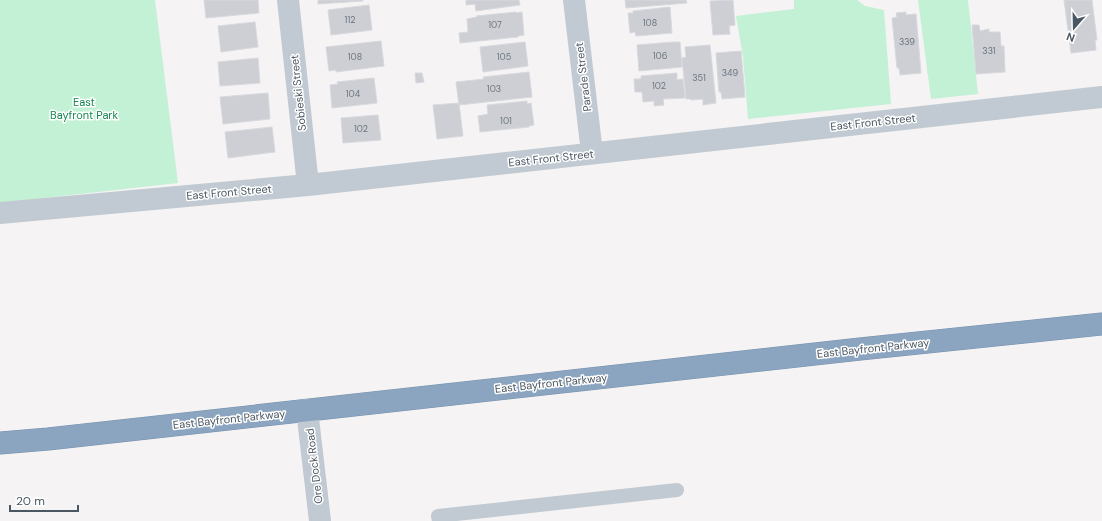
<svg xmlns="http://www.w3.org/2000/svg" width="1102" height="521" font-family="'DM Sans',sans-serif">
	<style>
		.green { fill: #c3f1d5 }
		.building { fill: #cdcfd5; stroke: #d7d9de }
		.lines { fill: none; stroke-linecap: round; stroke-linejoin: round }
		.highway-casing { stroke: #7690ad; stroke-width: 23 }
		.lane { stroke: #c1cad2; stroke-width: 14 }
		.street { stroke: #c1cad2; stroke-width: 22 }
		.highway { stroke: #8ba5c1; stroke-width: 22 }
		.labels { text-anchor: middle; stroke-width: 3; stroke-linejoin: round; paint-order: stroke }
		.number-label { font-size: 9px; fill: #6b747e }
		.street-label { font-size: 11px; fill: #4a5661; stroke: #fff }
		.park-label { font-size: 11px; fill: #17864f; stroke: #fff }
	</style>
	<rect width="100%" height="100%" fill="#f5f3f3"/>
	<path class="green" d="M 0,0 L 155,0 L 178,183 L 0,203 Z
		M 794,0 L 857,0 L 865,6 L 884,10 L 891,104 L 748,119 L 743,57 L 736,16 L 794,9 Z
		M 918,0 L 968,0 L 978,94 L 931,99 Z"/>
	<path class="building" d="M 204,0 L 258,0 L 259,13 L 206,18 Z
		M 318,0 L 363,0 L 363,1 L 318,4 Z
		M 466,0 L 519,0 L 520,5 L 476,11 L 475,4 L 466,5 Z
		M 625,0 L 686,0 L 687,3 L 626,8 Z
		M 733,0 L 735,25 L 729,26 L 730,34 L 713,35 L 710,1 Z
		M 1064,0 L 1092,0 L 1097,40 L 1095,40 L 1096,50 L 1071,53 Z
		M 369,5 L 372,30 L 331,35 L 328,10 Z
		M 670,7 L 672,33 L 636,36 L 635,32 L 630,33 L 628,13 L 633,13 L 633,11 Z
		M 516,12 L 516,13 L 522,12 L 524,35 L 518,36 L 518,37 L 460,43 L 459,33 L 468,32 L 467,19 L 477,17 L 476,16 Z
		M 906,12 L 906,15 L 916,14 L 921,73 L 900,75 L 899,68 L 897,68 L 892,18 L 897,17 L 896,13 Z
		M 255,22 L 258,47 L 221,52 L 218,26 Z
		M 972,25 L 979,25 L 980,31 L 989,29 L 989,32 L 1000,32 L 1001,46 L 1004,46 L 1005,72 L 976,74 Z
		M 381,41 L 384,66 L 336,72 L 336,70 L 329,71 L 326,47 Z
		M 525,42 L 528,66 L 483,72 L 480,47 Z
		M 673,42 L 680,42 L 682,67 L 639,71 L 637,45 Z
		M 710,45 L 716,103 L 703,105 L 703,99 L 691,100 L 690,99 L 686,99 L 682,58 L 686,57 L 685,47 Z
		M 741,51 L 745,97 L 722,99 L 721,92 L 719,92 L 716,53 Z
		M 258,58 L 260,83 L 220,86 L 218,62 Z
		M 529,72 L 532,97 L 459,105 L 456,82 L 484,79 L 483,77 Z
		M 415,73 L 422,73 L 424,82 L 416,83 Z
		M 677,73 L 677,80 L 683,79 L 685,98 L 663,99 L 664,105 L 654,106 L 654,101 L 643,102 L 642,92 L 635,92 L 634,79 L 641,79 L 641,76 Z
		M 374,78 L 377,103 L 332,108 L 330,85 L 338,84 L 337,82 Z
		M 268,93 L 270,119 L 223,124 L 220,97 Z
		M 527,101 L 527,104 L 531,103 L 534,125 L 529,126 L 529,127 L 480,132 L 478,116 L 488,114 L 487,105 Z
		M 459,103 L 463,136 L 437,139 L 433,105 Z
		M 378,115 L 381,140 L 343,143 L 341,118 Z
		M 272,127 L 275,152 L 228,158 L 225,132 Z"/>
	<g class="lines">
		<defs>
			<path id="highway" d="M 0,443 L 48,439 L 860,349 L 1102,324"/>
		</defs>
		<use href="#highway" class="highway-casing"/>
		<path class="lane" d="M 439,521 L 438,516 L 677,490"/>
		<path class="street" d="M 288,0 L 308,185
			M 574,0 L 592,153
			M 0,213 L 308,185 L 1102,97
			M 307,410 L 320,521"/>
		<use href="#highway" class="highway"/>
	</g>
	<g class="labels">
		<g class="number-label">
			<text x="350" y="23">112</text>
			<text x="650" y="26">108</text>
			<text x="495" y="28">107</text>
			<text x="907" y="45">339</text>
			<text x="989" y="54">331</text>
			<text x="660" y="59">106</text>
			<text x="355" y="60">108</text>
			<text x="504" y="60">105</text>
			<text x="730" y="76">349</text>
			<text x="699" y="81">351</text>
			<text x="659" y="89">102</text>
			<text x="494" y="92">103</text>
			<text x="353" y="97">104</text>
			<text x="506" y="124">101</text>
			<text x="361" y="132">102</text>
		</g>
		<g class="street-label">
			<text transform="translate(583 77) rotate(-97)" y="4">Parade Street</text>
			<text transform="translate(298 93) rotate(-96)" y="4">Sobieski Street</text>
			<text transform="translate(873 122) rotate(-6)" y="4">East Front Street</text>
			<text transform="translate(551 158) rotate(-6)" y="4">East Front Street</text>
			<text transform="translate(229 192) rotate(-5)" y="4">East Front Street</text>
			<text transform="translate(873 348) rotate(-6)" y="4">East Bayfront Parkway</text>
			<text transform="translate(551 383) rotate(-6)" y="4">East Bayfront Parkway</text>
			<text transform="translate(229 419) rotate(-6)" y="4">East Bayfront Parkway</text>
			<text transform="translate(314 466) rotate(-97)" y="4">Ore Dock Road</text>
		</g>
		<g class="park-label">
			<text x="84" y="106">East<tspan x="84" dy="13">Bayfront Park</tspan></text>
		</g>
	</g>
	<g transform="translate(1074 28) rotate(200)" stroke="#ffffff" stroke-width="3" paint-order="stroke">
	<path d="M0-3L7 15L0 10L-7 15Z" fill="#4a5661"/>
	<text y="-6" font-size="11" font-weight="bold" text-anchor="middle" fill="#4a5661">N</text>
	</g>
	<path d="M10 505v6h68v-6" fill="none" stroke="#4a5661" stroke-width="2"/>
	<text x="16" y="505" font-size="12" fill="#4a5661" stroke="#ffffff" stroke-width="3" paint-order="stroke">20 m</text>
</svg>
